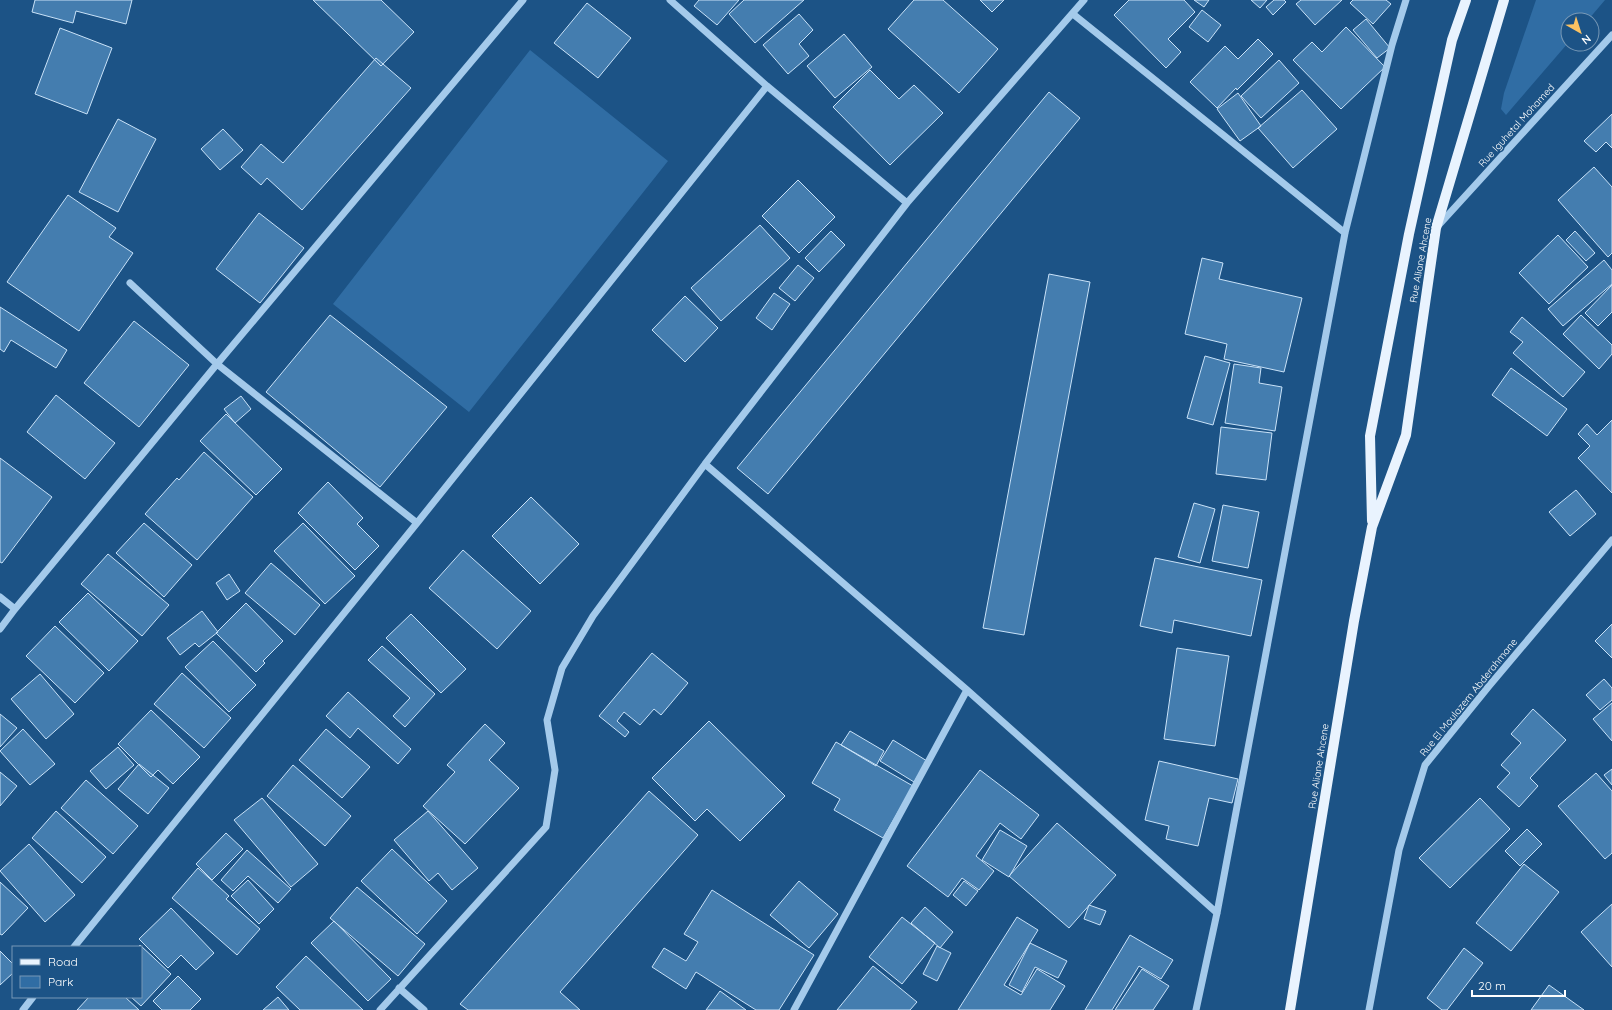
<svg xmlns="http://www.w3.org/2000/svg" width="1612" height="1010" font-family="Quicksand,sans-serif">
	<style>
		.green { fill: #306da4 }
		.building { fill: #447daf; stroke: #c9e2f8 }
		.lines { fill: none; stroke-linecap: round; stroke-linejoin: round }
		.minor { stroke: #a4caeb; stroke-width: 7 }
		.major { stroke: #e9f3fe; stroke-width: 10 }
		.labels { text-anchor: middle; stroke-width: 3.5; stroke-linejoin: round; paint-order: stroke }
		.street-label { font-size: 10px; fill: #fff; stroke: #1c5386 }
	</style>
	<rect width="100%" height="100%" fill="#1c5386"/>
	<path class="green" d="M 1536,0 L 1605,0 L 1588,20 L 1568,20 L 1568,43 L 1506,115 L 1501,109 L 1504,93 Z
		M 530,50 L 668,161 L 469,412 L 333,304 Z"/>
	<path class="building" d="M 35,0 L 132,0 L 126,24 L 76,11 L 73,23 L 32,12 Z
		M 313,0 L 381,0 L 414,32 L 381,66 Z
		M 699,0 L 739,0 L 717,25 L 694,6 Z
		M 744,0 L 804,0 L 755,43 L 729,14 Z
		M 914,0 L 943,0 L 998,49 L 959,93 L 888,29 Z
		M 980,0 L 1004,0 L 992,12 Z
		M 1129,0 L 1184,0 L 1195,12 L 1168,39 L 1181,52 L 1166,68 L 1114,15 Z
		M 1194,0 L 1209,0 L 1204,7 Z
		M 1251,0 L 1267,0 L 1260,8 Z
		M 1274,0 L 1284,0 L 1286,2 L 1273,15 L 1266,7 Z
		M 1301,0 L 1342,0 L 1315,25 L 1296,4 Z
		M 1353,0 L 1386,0 L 1391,4 L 1373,24 L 1350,3 Z
		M 587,3 L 631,38 L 598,78 L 554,43 Z
		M 1202,10 L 1221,25 L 1208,42 L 1189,27 Z
		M 799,14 L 813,30 L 799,44 L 809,56 L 788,74 L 763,45 Z
		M 1366,19 L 1390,48 L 1377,58 L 1353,30 Z
		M 1346,27 L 1385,67 L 1341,109 L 1293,60 L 1312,42 L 1322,52 Z
		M 60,28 L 112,48 L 87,114 L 35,94 Z
		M 844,34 L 872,67 L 835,98 L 807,66 Z
		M 1258,39 L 1273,54 L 1237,90 L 1236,88 L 1217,108 L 1190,82 L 1225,46 L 1238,59 Z
		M 376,58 L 411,88 L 302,210 L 267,178 L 261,185 L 241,167 L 261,144 L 283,163 Z
		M 1279,60 L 1299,83 L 1261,118 L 1241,96 Z
		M 870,70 L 899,99 L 914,85 L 943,113 L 890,165 L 833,107 Z
		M 1302,90 L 1337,129 L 1293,168 L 1258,128 Z
		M 1049,92 L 1080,118 L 768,494 L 737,468 Z
		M 1238,93 L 1261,126 L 1240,141 L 1217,109 Z
		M 1612,114 L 1612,148 L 1606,142 L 1596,152 L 1584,141 Z
		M 118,119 L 156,139 L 118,212 L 79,192 Z
		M 223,129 L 243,150 L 220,170 L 201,149 Z
		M 1594,167 L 1612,187 L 1612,253 L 1608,257 L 1558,200 Z
		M 798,180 L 835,217 L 799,253 L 762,216 Z
		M 68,195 L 116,228 L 109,237 L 133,253 L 79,331 L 7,282 Z
		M 259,213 L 304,248 L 260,303 L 216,269 Z
		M 760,225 L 790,258 L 721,321 L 691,288 Z
		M 831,231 L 845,245 L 819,272 L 805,258 Z
		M 1575,231 L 1595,253 L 1586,261 L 1566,240 Z
		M 1558,235 L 1588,267 L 1549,304 L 1519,273 Z
		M 1202,258 L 1223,263 L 1219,279 L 1302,298 L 1284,372 L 1224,359 L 1227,344 L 1185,334 Z
		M 1604,260 L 1612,270 L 1612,284 L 1563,326 L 1548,309 Z
		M 798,265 L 814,278 L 795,301 L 779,288 Z
		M 1049,274 L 1090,282 L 1024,635 L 983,628 Z
		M 1612,285 L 1612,312 L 1598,326 L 1585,313 Z
		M 774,293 L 790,304 L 772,330 L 756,318 Z
		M 685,296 L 718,328 L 685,362 L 652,330 Z
		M 0,307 L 67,350 L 56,368 L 11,340 L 4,352 L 0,349 Z
		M 330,315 L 447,407 L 380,487 L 266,392 Z
		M 1581,315 L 1612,345 L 1612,354 L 1599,369 L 1563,334 Z
		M 1522,317 L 1585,372 L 1563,397 L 1513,353 L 1523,342 L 1510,332 Z
		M 134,321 L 189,365 L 139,427 L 84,383 Z
		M 1205,356 L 1230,363 L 1213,425 L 1187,418 Z
		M 1234,364 L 1261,368 L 1259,383 L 1282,387 L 1275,431 L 1225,423 Z
		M 1511,368 L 1567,409 L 1547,436 L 1492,395 Z
		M 56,395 L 115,443 L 85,479 L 27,432 Z
		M 241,396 L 251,409 L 235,423 L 224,409 Z
		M 226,414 L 282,469 L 256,495 L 200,441 Z
		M 1612,420 L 1612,493 L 1578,458 L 1590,446 L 1578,434 L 1587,424 L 1597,435 Z
		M 1221,427 L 1272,433 L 1266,480 L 1216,474 Z
		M 204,452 L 253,497 L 197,560 L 145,514 L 177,478 L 179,480 Z
		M 0,458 L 52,497 L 2,563 L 0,562 Z
		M 328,482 L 363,518 L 357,524 L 379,546 L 355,570 L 298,513 Z
		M 1576,490 L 1596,514 L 1570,536 L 1549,512 Z
		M 531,497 L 579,544 L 540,584 L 492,536 Z
		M 1194,503 L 1215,509 L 1200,563 L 1178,557 Z
		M 1223,505 L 1259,512 L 1248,568 L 1212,561 Z
		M 144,523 L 192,565 L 164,597 L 116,553 Z
		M 303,523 L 355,576 L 325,604 L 274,551 Z
		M 463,550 L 531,611 L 497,649 L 429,588 Z
		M 108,554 L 169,605 L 142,636 L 81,584 Z
		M 1155,558 L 1262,580 L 1251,636 L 1174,620 L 1172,633 L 1140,626 Z
		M 271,563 L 320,605 L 295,635 L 245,593 Z
		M 229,574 L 240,591 L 227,600 L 216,583 Z
		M 88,593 L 138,641 L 109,671 L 59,622 Z
		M 246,603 L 283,641 L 263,661 L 265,663 L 256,672 L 216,633 Z
		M 202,611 L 218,632 L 199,647 L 195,643 L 180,655 L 167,638 Z
		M 411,614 L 466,669 L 441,693 L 386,638 Z
		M 1612,624 L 1612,658 L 1595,641 Z
		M 55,626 L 104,673 L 75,703 L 26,656 Z
		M 213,641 L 256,685 L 229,712 L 185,667 Z
		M 382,646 L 435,694 L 405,727 L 393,716 L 410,698 L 368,660 Z
		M 1177,648 L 1229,656 L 1215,746 L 1164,739 Z
		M 652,653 L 688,683 L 661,715 L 654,709 L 640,725 L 624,712 L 617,721 L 629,732 L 625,737 L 599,716 Z
		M 182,673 L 231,718 L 204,748 L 154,704 Z
		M 40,674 L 74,714 L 46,739 L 11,699 Z
		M 1604,679 L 1612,688 L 1612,700 L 1600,710 L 1586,695 Z
		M 348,692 L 411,749 L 398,764 L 358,728 L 350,738 L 326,716 Z
		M 1612,703 L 1612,741 L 1593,719 Z
		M 1533,709 L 1566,740 L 1530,778 L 1538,786 L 1519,807 L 1497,787 L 1510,773 L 1501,765 L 1521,743 L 1511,734 Z
		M 151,710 L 200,757 L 173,784 L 158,770 L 151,777 L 118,744 Z
		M 0,714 L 17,728 L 0,747 Z
		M 709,721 L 785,796 L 740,841 L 707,809 L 695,821 L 652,778 Z
		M 485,724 L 505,743 L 489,760 L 519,788 L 465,844 L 423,806 L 455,772 L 447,765 Z
		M 23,729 L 55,764 L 30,785 L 0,751 Z
		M 326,729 L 370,767 L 342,798 L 299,760 Z
		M 850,731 L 884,751 L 876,766 L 841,745 Z
		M 893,740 L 927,761 L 914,782 L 880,761 Z
		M 836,742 L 913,786 L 883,838 L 834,810 L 840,799 L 812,783 Z
		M 118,747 L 134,765 L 106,789 L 90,771 Z
		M 1159,761 L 1238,779 L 1232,803 L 1209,798 L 1198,846 L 1166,839 L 1169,826 L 1145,820 Z
		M 139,764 L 169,788 L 148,814 L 118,789 Z
		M 293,765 L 351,816 L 325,846 L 267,796 Z
		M 1612,769 L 1612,785 L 1604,775 Z
		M 980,770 L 1039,815 L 1021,839 L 1000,823 L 976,856 L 994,871 L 979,890 L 962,878 L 948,897 L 907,866 Z
		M 0,772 L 17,786 L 0,806 Z
		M 1596,773 L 1612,791 L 1612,853 L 1605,859 L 1558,806 Z
		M 86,780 L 138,826 L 113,854 L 61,808 Z
		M 649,791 L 698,835 L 560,992 L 580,1010 L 468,1010 L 460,1004 Z
		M 262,798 L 318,864 L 291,887 L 234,820 Z
		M 1480,798 L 1510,829 L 1450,888 L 1419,858 Z
		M 56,811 L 106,857 L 82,883 L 32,838 Z
		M 428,811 L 478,868 L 452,890 L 438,873 L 429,881 L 394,840 Z
		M 1057,823 L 1116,875 L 1069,928 L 1009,876 Z
		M 1527,829 L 1542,844 L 1520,866 L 1505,851 Z
		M 1000,830 L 1027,846 L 1009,877 L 982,860 Z
		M 226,833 L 243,849 L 212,880 L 196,864 Z
		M 29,844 L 75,895 L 45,922 L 0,871 Z
		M 392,849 L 447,901 L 417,934 L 361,881 Z
		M 247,850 L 291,889 L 278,903 L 248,876 L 233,891 L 221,880 Z
		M 1524,864 L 1559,892 L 1511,951 L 1476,923 Z
		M 198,868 L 229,896 L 226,899 L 260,929 L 237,955 L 172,898 Z
		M 248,880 L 274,909 L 259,924 L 231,896 Z
		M 799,881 L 838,914 L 809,948 L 770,915 Z
		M 964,881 L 978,891 L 966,906 L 953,895 Z
		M 0,882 L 28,908 L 2,935 L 0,934 Z
		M 357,887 L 425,944 L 398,976 L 330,918 Z
		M 712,890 L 814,955 L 779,1010 L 756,1010 L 696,972 L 686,989 L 652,967 L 664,948 L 686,961 L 698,942 L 684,934 Z
		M 1612,904 L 1612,967 L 1581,932 Z
		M 1089,905 L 1106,911 L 1100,925 L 1084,919 Z
		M 925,907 L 953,932 L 940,948 L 911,923 Z
		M 171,908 L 214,953 L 196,970 L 181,955 L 168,968 L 139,939 Z
		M 902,917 L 935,943 L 902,984 L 869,957 Z
		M 1017,917 L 1038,930 L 1004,985 L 1021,995 L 1037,969 L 1065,986 L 1050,1010 L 958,1010 Z
		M 334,921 L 391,979 L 368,1001 L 311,943 Z
		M 1130,935 L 1173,960 L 1161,979 L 1139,966 L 1112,1010 L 1085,1010 Z
		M 1030,943 L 1067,961 L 1058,978 L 1035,967 L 1022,992 L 1009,985 Z
		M 140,945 L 171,974 L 141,1006 L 131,997 L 141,997 L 141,947 L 138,947 Z
		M 937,946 L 951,953 L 937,981 L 923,974 Z
		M 1464,948 L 1483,963 L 1447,1010 L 1442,1010 L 1427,998 Z
		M 0,951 L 13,964 L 13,973 L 0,985 Z
		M 306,956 L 363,1010 L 300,1010 L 276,987 Z
		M 873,966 L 917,1002 L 910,1010 L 837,1010 Z
		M 1142,969 L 1169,986 L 1153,1010 L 1115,1010 Z
		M 178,976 L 201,999 L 190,1010 L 162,1010 L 153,1001 Z
		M 1549,985 L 1584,1010 L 1531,1010 Z
		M 720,991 L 746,1010 L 706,1010 Z
		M 89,997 L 125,997 L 139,1010 L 77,1010 Z
		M 278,997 L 289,1010 L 263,1010 Z"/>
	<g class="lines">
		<path class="minor" d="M 670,0 L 767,86 L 907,203
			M 1073,14 L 1345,233
			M 1437,227 L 1612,35
			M 130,283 L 217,364 L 417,523
			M 705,464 L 967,690 L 1217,913
			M 0,597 L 15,609
			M 0,629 L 15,609 L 217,364 L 523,0
			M 74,947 L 417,523 L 767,86
			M 399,988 L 424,1010
			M 23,1010 L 33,997
			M 380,1010 L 546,827 L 555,770 L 547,720 L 562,668 L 593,616 L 705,464 L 907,203 L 1084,0
			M 794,1010 L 967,690
			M 1196,1010 L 1217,913 L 1345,233 L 1392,45 L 1406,0
			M 1369,1010 L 1399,850 L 1425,765 L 1489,686 L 1612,540"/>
		<path class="major" d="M 1372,521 L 1370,436 L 1409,234 L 1452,40 L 1466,0
			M 1290,1010 L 1354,621 L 1372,527 L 1406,435 L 1436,228 L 1504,0"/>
	</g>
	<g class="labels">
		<g class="street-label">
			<text transform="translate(1516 125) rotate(-48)" y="4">Rue Iguhetal Mohamed</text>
			<text transform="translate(1420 260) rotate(-80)" y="4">Rue Aliane Ahcene</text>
			<text transform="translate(1468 697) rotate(-51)" y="4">Rue El Moulazem Abderahmane</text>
			<text transform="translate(1318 766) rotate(-81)" y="4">Rue Aliane Ahcene</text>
		</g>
	</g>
	<rect x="12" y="946" width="130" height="52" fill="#1c5386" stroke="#7798b6"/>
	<rect x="20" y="959" width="20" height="6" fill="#e9f3fe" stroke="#7798b6"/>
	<text x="48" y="966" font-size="12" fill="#ffffff">Road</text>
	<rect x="20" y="976" width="20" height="12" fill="#306da4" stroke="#7798b6"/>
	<text x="48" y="986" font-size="12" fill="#ffffff">Park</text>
	<g transform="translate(1580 32) rotate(141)"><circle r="19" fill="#1c5386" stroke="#7798b6"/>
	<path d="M0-3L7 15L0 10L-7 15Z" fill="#fbc262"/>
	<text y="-6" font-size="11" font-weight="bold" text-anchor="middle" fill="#ffffff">N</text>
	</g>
	<path d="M1472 990v6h93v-6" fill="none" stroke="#ffffff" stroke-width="2"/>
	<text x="1478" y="990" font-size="12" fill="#ffffff" stroke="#1c5386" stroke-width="3" paint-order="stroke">20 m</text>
</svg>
